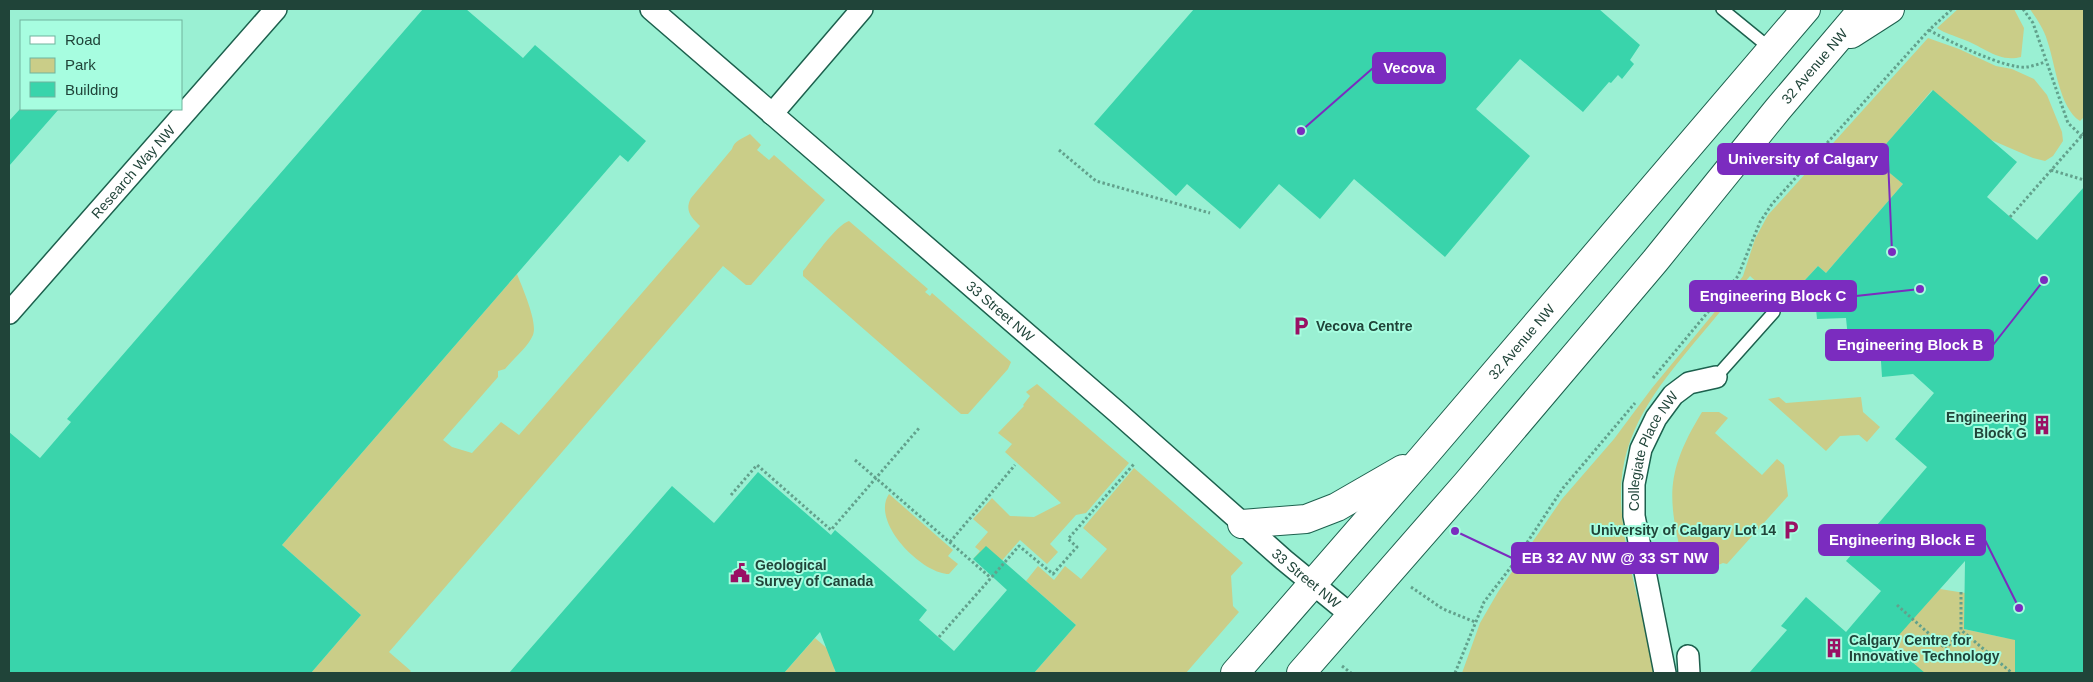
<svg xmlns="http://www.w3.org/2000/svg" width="2093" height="682" font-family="Helvetica,sans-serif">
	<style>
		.green { fill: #cacd88 }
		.building { fill: #39d4ab }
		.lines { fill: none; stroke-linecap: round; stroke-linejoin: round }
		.service-casing { stroke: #1d614e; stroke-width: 14 }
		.minor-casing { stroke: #1d614e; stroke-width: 24 }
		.secondary-casing { stroke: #1d614e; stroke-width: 30 }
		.path { stroke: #62a18c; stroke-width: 3; stroke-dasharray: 2.5 2.5; stroke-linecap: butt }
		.service { stroke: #fff; stroke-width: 11 }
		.minor { stroke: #fff; stroke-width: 21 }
		.secondary { stroke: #fff; stroke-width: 28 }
		.labels { text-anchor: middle; stroke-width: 4; stroke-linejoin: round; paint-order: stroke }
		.street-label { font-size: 14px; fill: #204439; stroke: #a7fde0 }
		.poi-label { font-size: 14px; font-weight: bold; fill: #204439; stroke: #a7fde0; text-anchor: start }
		.leader { fill: none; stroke: #7b2cbf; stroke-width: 2 }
		.callout-dot { fill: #7b2cbf; stroke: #a7fde0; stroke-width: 2 }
		.callout { fill: #7b2cbf; stroke: #7b2cbf; stroke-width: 2 }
		.callout-label { font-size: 15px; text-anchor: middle; font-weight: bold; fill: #fff }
	</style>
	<rect width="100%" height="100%" fill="#9af0d3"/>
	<path class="green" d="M 1958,9 L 2014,9 L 2024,28 L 2021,57 C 1998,63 1983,46 1962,39 C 1953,35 1946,34 1937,28 Z
		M 2030,9 L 2084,9 L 2084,117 L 2080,121 C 2059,108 2055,62 2047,40 C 2044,29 2036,18 2030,9 Z
		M 1928,38 L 1959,49 L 1996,66 L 2012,69 L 2034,79 L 2047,95 L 2062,132 L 2063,141 L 2053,156 L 2045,161 L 2033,158 L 1989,139 L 1932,90 L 1874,159 L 1903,184 L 1826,273 L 1818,266 L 1805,280 L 1811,286 L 1806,292 L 1770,294 L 1750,276 C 1731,298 1713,321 1694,343 C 1656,389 1620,433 1621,497 C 1622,548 1640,603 1651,653 L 1654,673 L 1462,673 L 1480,623 L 1498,592 L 1562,499 L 1614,439 L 1652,388 L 1732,291 L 1743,276 L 1755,239 L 1768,215 Z
		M 750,134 L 761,145 L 757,150 L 769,160 L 774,155 L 825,200 L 751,285 L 746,285 L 723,266 L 389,652 L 411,671 L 409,673 L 311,673 L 361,615 L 282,545 L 517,274 C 522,287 538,322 533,335 C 528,347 513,359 505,369 L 498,371 L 498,377 L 443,440 L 452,447 L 472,453 L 501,422 L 519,435 L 700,226 C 692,218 684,211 691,198 L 732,149 C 734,141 743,138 750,134 Z
		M 849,221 L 928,289 L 925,292 L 930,296 L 932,293 L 1011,362 L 1008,369 L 968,414 L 961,414 L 803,276 L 803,271 C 813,259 836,225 849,221 Z
		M 1037,384 L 1129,463 L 1086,513 L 1076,515 L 1050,544 L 1058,552 L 1047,564 L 1020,540 L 991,573 L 974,558 L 980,551 L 975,547 L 988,532 L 973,519 L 992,498 L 1010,516 L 1034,517 L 1061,503 L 1005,452 L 1012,444 L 998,433 L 1024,406 L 1023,405 L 1030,396 L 1026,392 Z
		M 1779,397 L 1786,403 L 1861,397 L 1863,412 L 1880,427 L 1867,442 L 1859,435 L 1840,436 L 1826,451 L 1768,399 Z
		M 1702,412 L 1719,412 L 1728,418 L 1715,433 L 1762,475 L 1777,459 L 1784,465 L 1788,496 L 1727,564 L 1723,563 L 1711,568 L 1684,565 C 1667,498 1665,473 1702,412 Z
		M 1134,468 L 1243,563 L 1231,576 L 1233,606 L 1239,612 L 1186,673 L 1034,673 L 1076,625 L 1026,581 L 1038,566 L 1054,580 L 1065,566 L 1081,579 L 1107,549 L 1083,528 Z
		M 889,494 L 953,550 L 948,556 L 958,564 L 949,574 C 922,574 870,522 889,494 Z
		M 1940,589 L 1965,593 L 1964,629 L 2006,638 L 2009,636 L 2015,637 L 2015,673 L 1909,673 L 1916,665 L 1871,626 L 1892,601 L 1913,619 Z
		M 815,638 L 843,662 L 836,665 L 834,669 L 836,673 L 784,673 Z"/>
	<path class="building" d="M 423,9 L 466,9 L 523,58 L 535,45 L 646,141 L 628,162 L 620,155 L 282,545 L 361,615 L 311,673 L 9,673 L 9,432 L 40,458 L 71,422 L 67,419 Z
		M 1194,9 L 1599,9 L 1640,45 L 1630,60 L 1634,64 L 1622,79 L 1618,75 L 1611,83 L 1609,82 L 1583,112 L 1520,59 L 1476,109 L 1530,156 L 1445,257 L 1354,179 L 1320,219 L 1279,184 L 1240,229 L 1187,184 L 1176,196 L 1094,124 Z
		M 1933,90 L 2017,162 L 1987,197 L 2037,240 L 2084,187 L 2084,673 L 2015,673 L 2015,640 L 1964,629 L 1965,561 L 1891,644 L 1925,673 L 1749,673 L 1787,630 L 1781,626 L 1806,597 L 1846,632 L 1881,591 L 1846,561 L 1927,467 L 1895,439 L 1934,393 L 1913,374 L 1882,377 L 1880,346 L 1849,348 L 1846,318 L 1817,319 L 1814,289 L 1805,280 L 1818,266 L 1826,273 L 1903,184 L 1873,159 Z
		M 20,109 L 59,109 L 9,166 L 9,121 Z
		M 758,472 L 831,535 L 835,530 L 927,610 L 919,620 L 954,651 L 1007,590 L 973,559 L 986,546 L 1076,625 L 1034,673 L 836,673 L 820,632 L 784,673 L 509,673 L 672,486 L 714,523 Z"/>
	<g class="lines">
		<defs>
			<path id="service" d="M 1722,9 L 1771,49
				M 1716,377 L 1774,312"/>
			<g id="minor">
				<path id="s1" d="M 651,9 L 1117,412 L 1284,560 L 1351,615"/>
				<path d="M 772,114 L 862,9"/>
				<path id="s2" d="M 9,313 L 276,9"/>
				<path d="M 1688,656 L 1689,673"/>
				<path id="s3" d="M 1665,673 L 1634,516 L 1634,484 L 1641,449 L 1656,418 L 1673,395 L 1689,383 L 1716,377"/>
			</g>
			<g id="secondary">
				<path d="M 1851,34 L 1890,9"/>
				<path d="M 1242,524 L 1306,519 L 1337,507 L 1403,469"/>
				<path id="s4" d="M 1235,673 L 1423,457 L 1806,9"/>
				<path id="s5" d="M 1301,673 L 1467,483 L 1655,261 L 1778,109 L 1863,9"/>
			</g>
		</defs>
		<use href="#service" class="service-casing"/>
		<use href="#minor" class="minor-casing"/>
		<use href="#secondary" class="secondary-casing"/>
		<path class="path" d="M 2023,9 L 2033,23 L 2068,123 L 2084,138
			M 1929,30 C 1948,41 2007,70 2027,67 C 2033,66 2039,64 2045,62
			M 1059,150 L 1096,181 L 1210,213
			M 2051,170 L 2084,180
			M 2010,217 L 2084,133
			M 1653,378 L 1738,276 L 1760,222 L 1772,204 L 1929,30 L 1952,9
			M 855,460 L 991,578
			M 731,495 L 757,465 L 831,530 L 920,427
			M 950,542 L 1015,465
			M 1411,587 L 1443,609 L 1475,622
			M 1961,592 L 1961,630 L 2012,673
			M 1897,605 L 1946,649 L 1961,630
			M 939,637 L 1019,546 L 1053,574 L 1077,547 L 1068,539 L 1134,464
			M 1342,666 L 1351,673
			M 1455,673 L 1484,602 L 1511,567 L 1563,488 L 1635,403"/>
		<use href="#service" class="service"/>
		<use href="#minor" class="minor"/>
		<use href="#secondary" class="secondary"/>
	</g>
	<defs>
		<symbol id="parking-bare" viewBox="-9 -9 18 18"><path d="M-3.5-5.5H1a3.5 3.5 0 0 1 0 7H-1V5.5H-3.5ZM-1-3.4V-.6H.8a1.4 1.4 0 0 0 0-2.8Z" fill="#991164" stroke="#a7fde0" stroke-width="2.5" paint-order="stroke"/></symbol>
		<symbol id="building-bare" viewBox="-9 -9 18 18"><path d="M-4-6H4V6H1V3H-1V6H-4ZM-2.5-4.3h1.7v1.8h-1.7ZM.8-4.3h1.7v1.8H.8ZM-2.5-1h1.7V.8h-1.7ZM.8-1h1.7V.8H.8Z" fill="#991164" stroke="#a7fde0" stroke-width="2.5" paint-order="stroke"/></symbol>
		<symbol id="civic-bare" viewBox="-9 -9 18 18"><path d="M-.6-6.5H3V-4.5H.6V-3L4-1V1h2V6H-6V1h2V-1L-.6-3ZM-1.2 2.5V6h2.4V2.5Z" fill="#991164" stroke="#a7fde0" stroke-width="2.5" paint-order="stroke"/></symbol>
	</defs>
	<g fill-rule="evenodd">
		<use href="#parking-bare" x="1287" y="312" width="28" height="28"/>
		<use href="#building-bare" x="2028" y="411" width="28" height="28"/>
		<use href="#parking-bare" x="1777" y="516" width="28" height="28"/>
		<use href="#civic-bare" x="726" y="559" width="28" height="28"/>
		<use href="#building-bare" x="1820" y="634" width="28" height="28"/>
	</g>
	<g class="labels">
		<g class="street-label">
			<text dy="5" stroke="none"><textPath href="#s5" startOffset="795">32 Avenue NW</textPath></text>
			<text dy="5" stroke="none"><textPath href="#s2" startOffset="188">Research Way NW</textPath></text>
			<text dy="5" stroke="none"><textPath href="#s1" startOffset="462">33 Street NW</textPath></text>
			<text dy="5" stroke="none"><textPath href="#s4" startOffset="438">32 Avenue NW</textPath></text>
			<text dy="5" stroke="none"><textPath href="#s3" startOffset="229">Collegiate Place NW</textPath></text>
			<text dy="5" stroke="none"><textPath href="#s1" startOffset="868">33 Street NW</textPath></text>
		</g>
		<g class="poi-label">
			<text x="1316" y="331">Vecova Centre</text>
			<text x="2027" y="422" text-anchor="end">Engineering<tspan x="2027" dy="16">Block G</tspan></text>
			<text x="1776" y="535" text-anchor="end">University of Calgary Lot 14</text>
			<text x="755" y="570">Geological<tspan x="755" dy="16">Survey of Canada</tspan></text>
			<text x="1849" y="645">Calgary Centre for<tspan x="1849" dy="16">Innovative Technology</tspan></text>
		</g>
	</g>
	<path class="leader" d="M1301 131L1373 68M1892 252L1888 159M1920 289L1856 296M2044 280L1993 345M2019 608L1985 540M1455 531L1512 558"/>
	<g class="callout-dot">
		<circle cx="1301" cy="131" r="5"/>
		<circle cx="1892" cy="252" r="5"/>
		<circle cx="1920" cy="289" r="5"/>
		<circle cx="2044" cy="280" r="5"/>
		<circle cx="2019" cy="608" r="5"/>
		<circle cx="1455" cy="531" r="5"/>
	</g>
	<g class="callout">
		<rect x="1373" y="53" width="72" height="30" rx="5"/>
		<rect x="1718" y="144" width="170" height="30" rx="5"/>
		<rect x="1690" y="281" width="166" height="30" rx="5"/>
		<rect x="1826" y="330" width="167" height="30" rx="5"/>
		<rect x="1819" y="525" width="166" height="30" rx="5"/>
		<rect x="1512" y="543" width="206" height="30" rx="5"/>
	</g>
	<g class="callout-label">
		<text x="1409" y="73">Vecova</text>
		<text x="1803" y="164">University of Calgary</text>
		<text x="1773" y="301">Engineering Block C</text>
		<text x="1910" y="350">Engineering Block B</text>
		<text x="1902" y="545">Engineering Block E</text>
		<text x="1615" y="563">EB 32 AV NW @ 33 ST NW</text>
	</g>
	<rect width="2093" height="682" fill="none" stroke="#204439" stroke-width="20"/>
	<rect x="20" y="20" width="162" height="90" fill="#a7fde0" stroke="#71b39d"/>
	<rect x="30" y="36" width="25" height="8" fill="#ffffff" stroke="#71b39d"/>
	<text x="65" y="45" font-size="15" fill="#204439">Road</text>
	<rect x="30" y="58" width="25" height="15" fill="#cacd88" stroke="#71b39d"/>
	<text x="65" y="70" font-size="15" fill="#204439">Park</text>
	<rect x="30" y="82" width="25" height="15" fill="#39d4ab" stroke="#71b39d"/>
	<text x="65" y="95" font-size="15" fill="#204439">Building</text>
</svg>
